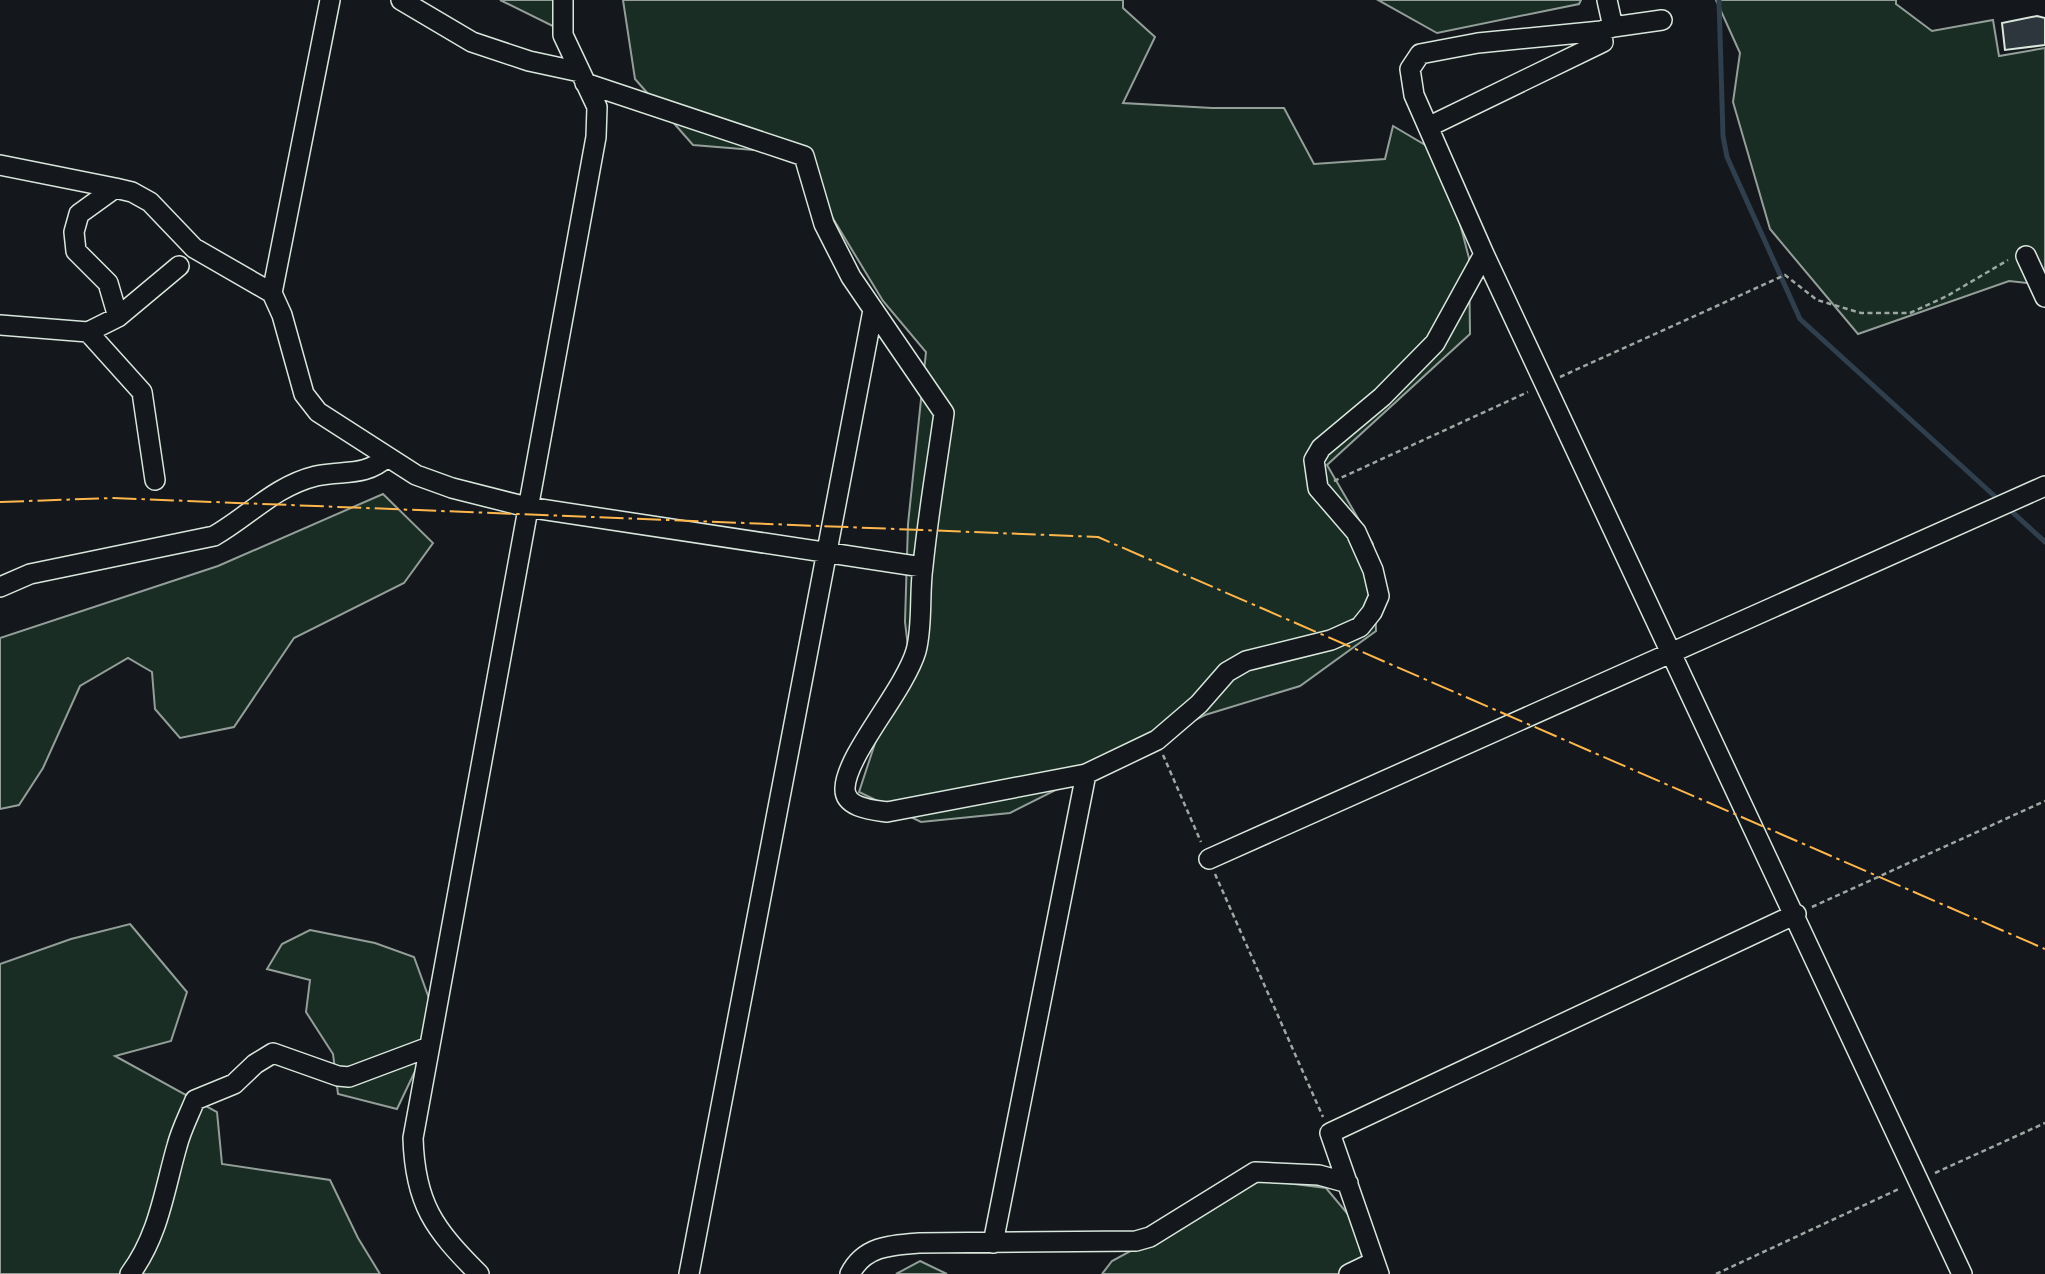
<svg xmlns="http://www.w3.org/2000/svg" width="2045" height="1274" font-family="Poppins,sans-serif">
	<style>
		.green { fill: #1a2d24; stroke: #939e99; stroke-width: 2 }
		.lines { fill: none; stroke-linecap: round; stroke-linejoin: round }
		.stream { stroke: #2f3f4d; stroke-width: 5 }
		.building { fill: #2c363c; stroke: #d8e6dc; stroke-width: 2 }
		.minor-casing { stroke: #d8e6dc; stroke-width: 22 }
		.path { stroke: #9da8a2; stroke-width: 2.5; stroke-dasharray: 5 3.5; stroke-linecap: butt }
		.minor { stroke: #14181c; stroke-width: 19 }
		.power { stroke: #ffb74d; stroke-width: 2; stroke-dasharray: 24 5 3.5 5; stroke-linecap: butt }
	</style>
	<rect width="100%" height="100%" fill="#14181c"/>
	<path class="green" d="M 500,0 L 570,0 L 573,36 Z
		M 623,0 L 1123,0 L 1123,8 L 1155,37 L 1123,103 L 1212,108 L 1284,108 L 1314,164 L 1385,159 L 1393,126 L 1442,155 L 1469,258 L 1470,334 L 1327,465 L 1373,544 L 1376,631 L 1300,686 L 1205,715 L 1010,813 L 921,822 L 859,792 L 882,722 L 911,672 L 905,622 L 908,524 L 926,352 L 883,301 L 789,146 L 754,150 L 693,145 L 635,79 Z
		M 1378,0 L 1581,0 L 1579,4 L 1437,33 Z
		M 1716,0 L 1896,0 L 1896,4 L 1932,31 L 1993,20 L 1999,56 L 2045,48 L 2045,285 L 2009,281 L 1858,334 L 1770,229 L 1733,102 L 1740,53 Z
		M 383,494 L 433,543 L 404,583 L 294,638 L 234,727 L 180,738 L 155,709 L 152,672 L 128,658 L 80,686 L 43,768 L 19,805 L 0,809 L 0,638 L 218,566 Z
		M 130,924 L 187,992 L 171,1041 L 115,1056 L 217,1112 L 222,1164 L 330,1180 L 358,1238 L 380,1274 L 0,1274 L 0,964 L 71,939 Z
		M 310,930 L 375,943 L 414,957 L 438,1023 L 397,1109 L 338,1094 L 333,1054 L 306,1012 L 310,980 L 267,969 L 282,944 Z
		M 1261,1180 L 1326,1188 L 1352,1219 L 1363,1260 L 1341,1274 L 1102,1274 L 1112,1261 Z
		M 920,1261 L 947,1274 L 896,1274 Z"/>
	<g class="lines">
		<path class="stream" d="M 1719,0 L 1723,136 L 1727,157 L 1800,319 L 2000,501
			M 2008,508 L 2045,542"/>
	</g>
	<path class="building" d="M 2037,16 L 2045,18 L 2045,45 L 2005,50 L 2002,23 Z"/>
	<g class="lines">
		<defs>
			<path id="minor" d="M 401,0 L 472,42 L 529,61 L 580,72
				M 1607,0 L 1613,27 L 1601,31 L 1478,43 L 1420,54 L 1410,69 L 1414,95 L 1484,254 L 1962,1274
				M 1613,27 L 1662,20
				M 585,83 L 804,156 L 824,224 L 851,277 L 944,413 C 937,464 928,515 923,566 C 919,593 923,625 916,651 C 904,691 846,755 845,788 C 844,808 873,810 887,812 L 1086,774 L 1157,740 L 1199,704 L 1227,672 L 1246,661 L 1331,640 L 1360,627 L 1372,612 L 1379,596 L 1373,570 L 1356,532 L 1318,488 L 1314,460 L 1321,448 L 1382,397 L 1435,343 L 1484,254
				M 1428,127 L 1603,42 L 1601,31
				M 0,165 L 115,188
				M 2026,256 L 2045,297
				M 272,293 L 330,0
				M 118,317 L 108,283 L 76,251 L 74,232 L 79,214 L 115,188 L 132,192 L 150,202 L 194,248 L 272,293 L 282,315 L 304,394 L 318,412 L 416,475 L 452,488 L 527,507 L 922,567
				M 0,325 L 88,332 L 118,317 L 179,266
				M 88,332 L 142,392 L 155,480
				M 0,587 L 30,574 L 214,536 C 249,516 275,486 316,476 C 344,470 365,477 387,457
				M 1209,859 L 2045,486
				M 993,1243 L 1086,774
				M 130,1274 C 159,1235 164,1191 177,1146 C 181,1130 189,1115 195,1100 L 234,1084 L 255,1064 L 273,1053 L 338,1076 L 349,1077 L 429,1047
				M 479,1274 C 434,1229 415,1204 413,1138 L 596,137 L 597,107 L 563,35 L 563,0
				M 689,1274 L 873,310
				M 850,1274 C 864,1246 891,1245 919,1243 L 1136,1241 L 1150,1237 L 1255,1172 L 1319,1175 L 1348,1183
				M 1349,1274 L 1374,1262
				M 1379,1274 L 1330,1133 L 1796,914"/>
		</defs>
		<use href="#minor" class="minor-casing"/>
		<path class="path" d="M 1560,377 L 1785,275 L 1817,300 L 1861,313 L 1910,313 L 1947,296 L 2008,260
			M 1334,481 L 1528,392
			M 1163,755 L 1201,842
			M 1215,874 L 1323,1117
			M 1812,907 L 2045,801
			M 1935,1173 L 2045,1123
			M 1716,1274 L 1901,1188"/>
		<use href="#minor" class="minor"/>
		<path class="power" d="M 0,502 L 113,498 L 1098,537 L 2045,949"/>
	</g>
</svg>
